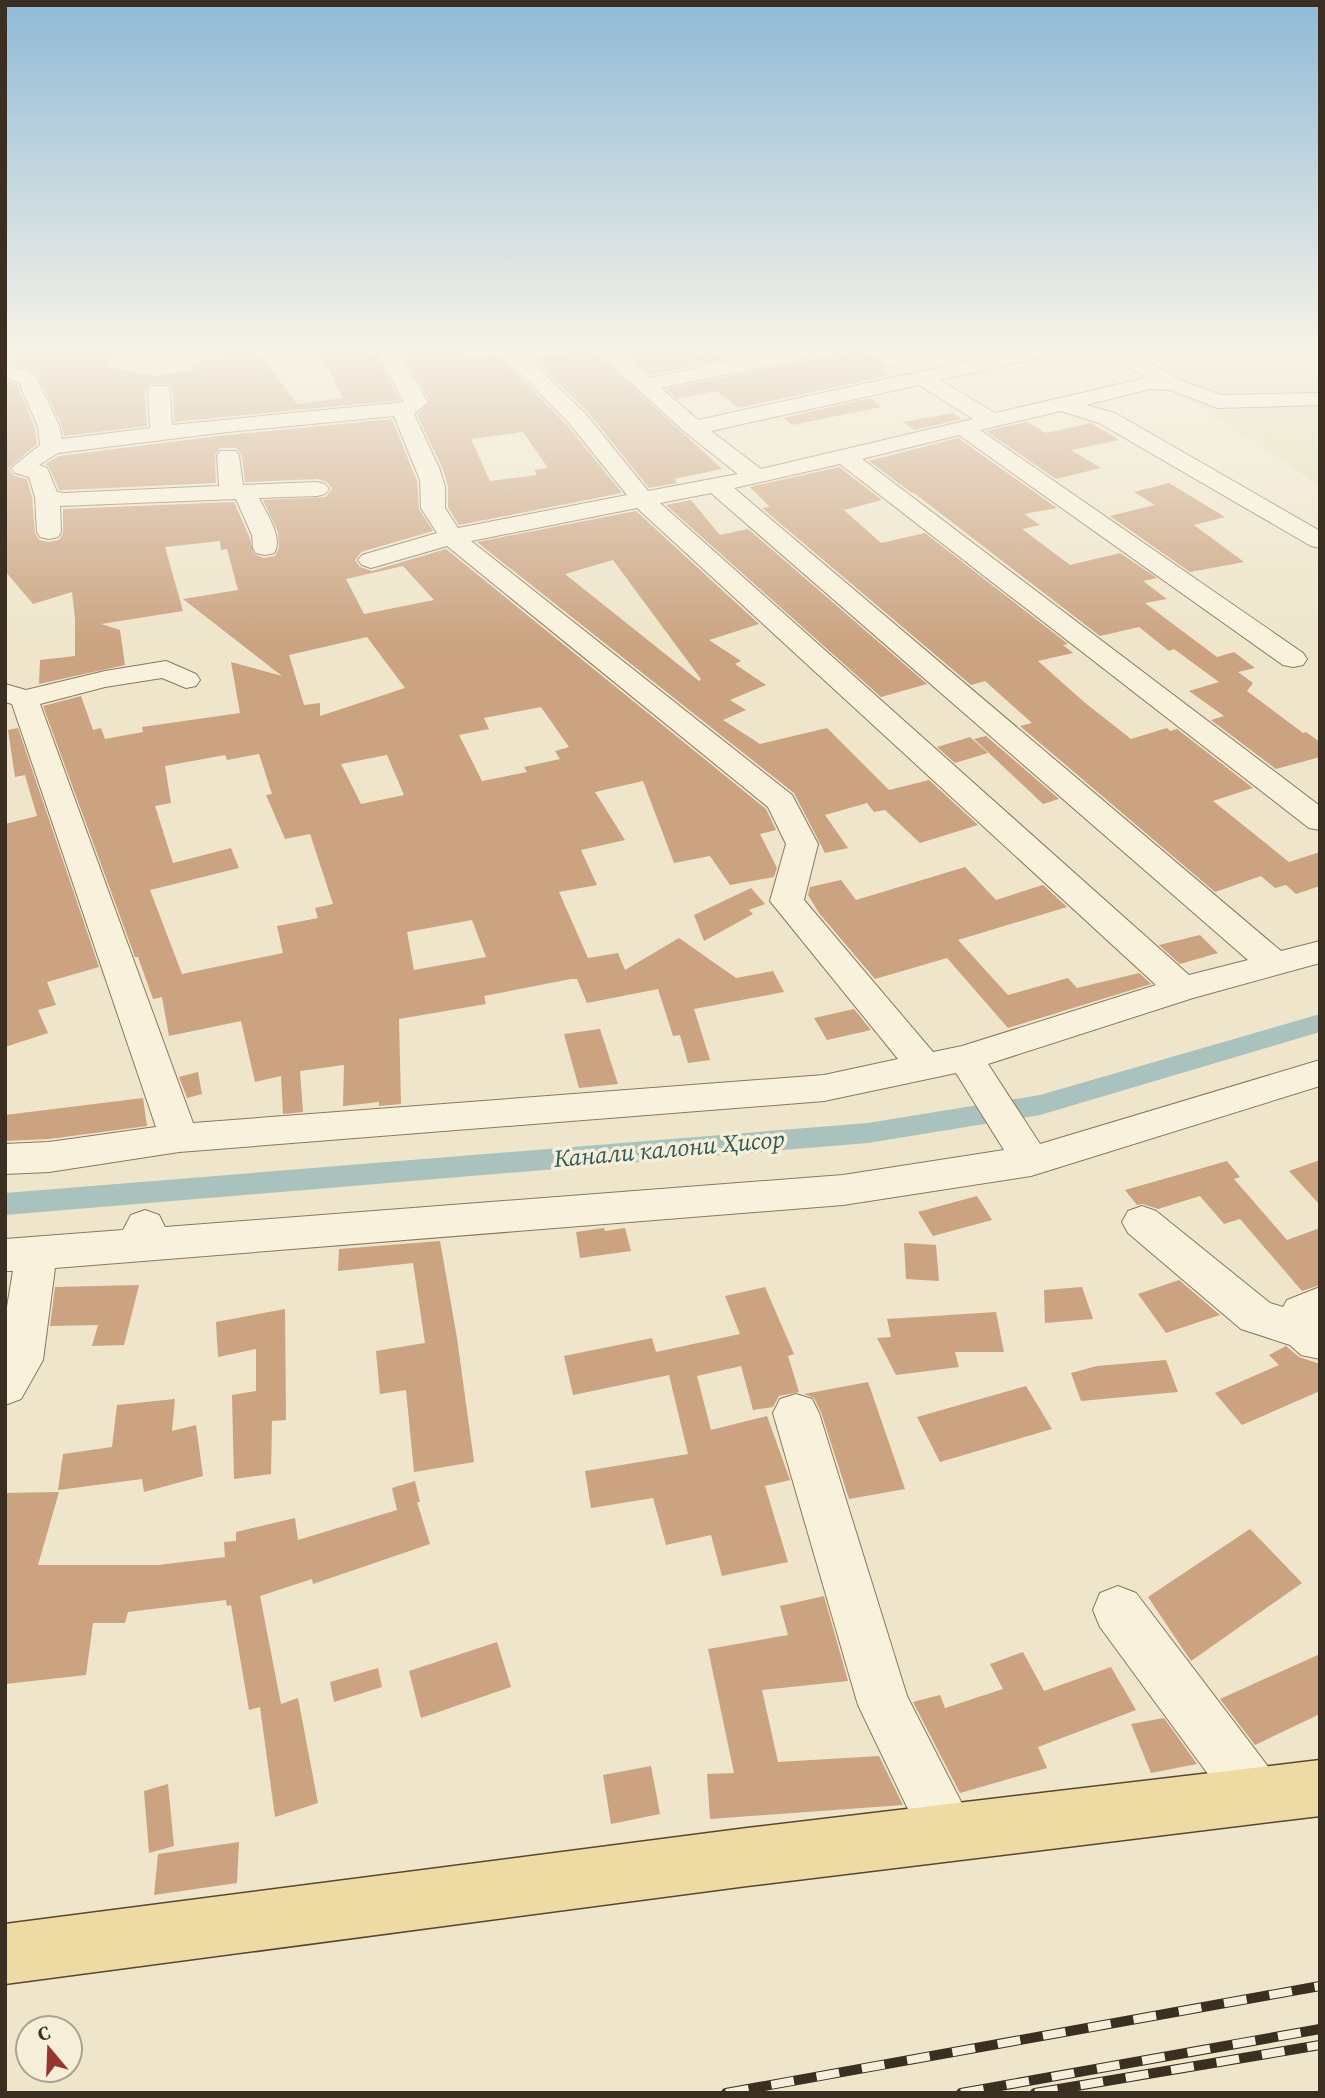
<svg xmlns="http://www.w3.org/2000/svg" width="1325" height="2098" font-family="'Source Serif 4',serif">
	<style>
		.farmland { fill: #e3deb7 }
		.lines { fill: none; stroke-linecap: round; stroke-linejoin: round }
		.canal { fill: #aac2bd; fill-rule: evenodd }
		.building { fill: #cba381; fill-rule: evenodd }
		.minor-casing { stroke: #8a785f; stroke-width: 2 }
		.major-casing { stroke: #594632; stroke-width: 3 }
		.minor { fill: #f8f2dd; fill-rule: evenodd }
		.major { fill: #eedba4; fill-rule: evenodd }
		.rail-casing { stroke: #3b2f21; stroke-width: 10 }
		.rail { stroke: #f5efd9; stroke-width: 8; stroke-dasharray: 23; stroke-linecap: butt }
		.labels { text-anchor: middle; stroke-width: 7; stroke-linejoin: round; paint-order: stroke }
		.water-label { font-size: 24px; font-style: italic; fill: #315a5a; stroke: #f5efd9 }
	</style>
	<rect width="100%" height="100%" fill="#eee5ca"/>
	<path class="farmland" d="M 1110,352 L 1320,352 L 1320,486 L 1163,382 Z"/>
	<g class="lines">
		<path class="canal" d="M 1320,1014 L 1320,1032 L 1040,1115 L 868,1143 L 5,1215 L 5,1193 L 868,1123 L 1040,1095 Z"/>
	</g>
	<path class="building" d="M 15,352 L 124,352 L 101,366 L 155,376 L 195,370 L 189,363 L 224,357 L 220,352 L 258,352 L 297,404 L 343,398 L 319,352 L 375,352 L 400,400 L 174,422 L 173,391 L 169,385 L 151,383 L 145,391 L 147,426 L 64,436 L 62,426 L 37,374 L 8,361 Z
		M 400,352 L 460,352 L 464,358 L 497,354 L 567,425 L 622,493 L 459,525 L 448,507 L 448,487 L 443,469 L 417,415 L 430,401 ZM 523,432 L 548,468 L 534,470 L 537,475 L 490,481 L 471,439 Z
		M 562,352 L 595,352 L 722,469 L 674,479 L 677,483 L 649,488 L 587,411 L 531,357 Z
		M 624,352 L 696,352 L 699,355 L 718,352 L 726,359 L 650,375 Z
		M 846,352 L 871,352 L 892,368 L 883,370 L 891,375 L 738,408 L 717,391 L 677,399 L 667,389 Z
		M 5,380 L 17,385 L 35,428 L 37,444 L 8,468 L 14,476 L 27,479 L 32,497 L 35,533 L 39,540 L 48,542 L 59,540 L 63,533 L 63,509 L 234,502 L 249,536 L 254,554 L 264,558 L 275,556 L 279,547 L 278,532 L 263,500 L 326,497 L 332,489 L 327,482 L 317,479 L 245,482 L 242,456 L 236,448 L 220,448 L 215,455 L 216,483 L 64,490 L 59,490 L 49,467 L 45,464 L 59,456 L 227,435 L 392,419 L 417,481 L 419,509 L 433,531 L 361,552 L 355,560 L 360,567 L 372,571 L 446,549 L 766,809 L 776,830 L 760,834 L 777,868 L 774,877 L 730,885 L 710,856 L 674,863 L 643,781 L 595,792 L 625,840 L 581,850 L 597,885 L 559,892 L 588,958 L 618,953 L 625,970 L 679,938 L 736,978 L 773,971 L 784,992 L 694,1009 L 710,1060 L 688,1063 L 680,1035 L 673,1036 L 658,989 L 587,1003 L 577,979 L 571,979 L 484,996 L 486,1004 L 399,1019 L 401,1104 L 379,1106 L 379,1102 L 343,1106 L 344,1065 L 300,1071 L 303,1112 L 283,1114 L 281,1076 L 255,1082 L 241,1021 L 169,1036 L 162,997 L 153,999 L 138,957 L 135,957 L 43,706 L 81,696 L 93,730 L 101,728 L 105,739 L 143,732 L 142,727 L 240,713 L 231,662 L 282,676 L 183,599 L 238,590 L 227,549 L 221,550 L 220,541 L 165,547 L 183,611 L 101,624 L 120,630 L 125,665 L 39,684 L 40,660 L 75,656 L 75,619 L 72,592 L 33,604 L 5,571 ZM 403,566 L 434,600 L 364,614 L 346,579 ZM 367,637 L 405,688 L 320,716 L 320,703 L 304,705 L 289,655 ZM 541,707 L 569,747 L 555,751 L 560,759 L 524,767 L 527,772 L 482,781 L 459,735 L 489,729 L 484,718 ZM 259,754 L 272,794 L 266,795 L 285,839 L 310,834 L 333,904 L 315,908 L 318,918 L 277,926 L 283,953 L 182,974 L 150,890 L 239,868 L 231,848 L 173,863 L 155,806 L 171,803 L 165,766 L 225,755 L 227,760 ZM 387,755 L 404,795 L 361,804 L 341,764 ZM 472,920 L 486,957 L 414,970 L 407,932 Z
		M 870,398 L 881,407 L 793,425 L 783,418 Z
		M 953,413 L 961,419 L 914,430 L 903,422 Z
		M 1027,422 L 1046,433 L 1091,423 L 1119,440 L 1071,450 L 1101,468 L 1056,479 L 986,431 Z
		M 958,438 L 1057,508 L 1024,514 L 1040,525 L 1022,529 L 1070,565 L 1120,553 L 1157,578 L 1143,581 L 1167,599 L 1145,603 L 1217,657 L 1234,652 L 1255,668 L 1238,672 L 1253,683 L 1247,691 L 1303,733 L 1306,732 L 1320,742 L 1320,757 L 1276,769 L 1211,720 L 1224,716 L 1189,691 L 1219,682 L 1174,649 L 1169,651 L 1139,627 L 1100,636 L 914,493 L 912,493 L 869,461 Z
		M 839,467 L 882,500 L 844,510 L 881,543 L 925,533 L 1068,644 L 1063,645 L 1073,653 L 1038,661 L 1084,702 L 1131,739 L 1167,728 L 1170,731 L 1177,729 L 1253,788 L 1213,801 L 1289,862 L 1320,852 L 1320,886 L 1296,894 L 1286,885 L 1275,888 L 1261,876 L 1215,892 L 1020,726 L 1032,723 L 985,681 L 971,685 L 762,508 L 770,507 L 750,487 Z
		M 1169,483 L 1225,517 L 1194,525 L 1244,562 L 1190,572 L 1110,516 L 1155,505 L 1134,492 Z
		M 691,500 L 720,535 L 748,529 L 927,684 L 881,697 L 666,505 Z
		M 636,511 L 759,624 L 709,640 L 741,661 L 735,664 L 766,685 L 730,700 L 746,710 L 723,720 L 760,744 L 827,728 L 889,790 L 929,780 L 978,825 L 920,843 L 885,810 L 874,812 L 867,803 L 825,815 L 848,848 L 825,853 L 794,793 L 477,542 ZM 613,560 L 701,679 L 699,681 L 565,574 Z
		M 18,728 L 99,967 L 47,982 L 56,1005 L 38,1010 L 48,1033 L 5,1047 L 5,824 L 37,816 L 25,775 L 15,777 L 8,730 Z
		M 986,736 L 1059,799 L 1043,804 L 974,739 Z
		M 970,737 L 988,753 L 955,763 L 937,747 Z
		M 965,867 L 996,900 L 1043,885 L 1067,907 L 958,940 L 1008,995 L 1068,978 L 1077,988 L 1139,973 L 1151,984 L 1008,1028 L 947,958 L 875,979 L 819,913 L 808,895 L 810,887 L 841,880 L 856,900 Z
		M 751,888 L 765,904 L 749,910 L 753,914 L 704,941 L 694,915 Z
		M 1200,935 L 1218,953 L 1180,964 L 1159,945 Z
		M 854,1009 L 871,1030 L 827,1040 L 814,1018 Z
		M 600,1029 L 618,1084 L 579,1088 L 564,1034 Z
		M 198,1072 L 202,1094 L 187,1098 L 179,1077 Z
		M 143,1098 L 147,1126 L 49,1139 L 5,1141 L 5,1115 Z
		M 1320,1160 L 1320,1205 L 1289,1171 Z
		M 1227,1161 L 1240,1177 L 1234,1179 L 1287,1240 L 1320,1228 L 1320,1285 L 1302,1291 L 1240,1219 L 1224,1224 L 1200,1196 L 1158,1209 L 1143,1204 L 1137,1205 L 1125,1190 Z
		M 977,1196 L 992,1220 L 933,1236 L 918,1212 Z
		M 604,1228 L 605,1231 L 625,1228 L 631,1251 L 580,1258 L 576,1232 Z
		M 440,1241 L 457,1338 L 474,1462 L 414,1472 L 406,1390 L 380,1394 L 376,1351 L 425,1343 L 413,1263 L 338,1271 L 339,1249 Z
		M 904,1243 L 936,1245 L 939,1281 L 906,1279 Z
		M 1179,1280 L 1220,1315 L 1166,1333 L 1138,1294 Z
		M 139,1285 L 124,1345 L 92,1346 L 98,1325 L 50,1326 L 55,1287 Z
		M 765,1287 L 794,1354 L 788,1356 L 799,1392 L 779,1396 L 773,1407 L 753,1410 L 741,1366 L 697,1376 L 711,1430 L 767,1416 L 790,1480 L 765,1486 L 788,1562 L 722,1576 L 711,1535 L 666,1545 L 653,1498 L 591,1508 L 585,1471 L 688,1454 L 669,1375 L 573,1395 L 564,1356 L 652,1338 L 656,1352 L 740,1334 L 725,1296 Z
		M 1082,1287 L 1093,1319 L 1045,1323 L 1044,1290 Z
		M 285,1309 L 286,1420 L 272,1421 L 271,1474 L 234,1479 L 232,1395 L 256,1391 L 256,1349 L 218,1357 L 216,1322 Z
		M 996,1312 L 1004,1352 L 955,1352 L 959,1367 L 896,1375 L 877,1338 L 891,1337 L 887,1319 Z
		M 1286,1346 L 1299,1357 L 1320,1364 L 1320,1391 L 1242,1425 L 1215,1393 L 1279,1365 L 1269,1355 Z
		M 1166,1360 L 1178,1392 L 1081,1401 L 1071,1373 L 1097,1366 Z
		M 868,1382 L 905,1489 L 849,1499 L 821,1412 L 814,1398 L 804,1394 Z
		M 1026,1386 L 1052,1429 L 940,1462 L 917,1417 Z
		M 175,1399 L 172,1431 L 196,1425 L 203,1476 L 144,1492 L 142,1479 L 58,1490 L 63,1454 L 112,1447 L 117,1405 Z
		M 415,1481 L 420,1502 L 417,1502 L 430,1544 L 313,1584 L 312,1579 L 260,1596 L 281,1704 L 298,1698 L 318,1803 L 275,1817 L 260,1707 L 249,1710 L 231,1605 L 227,1606 L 226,1600 L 128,1612 L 125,1623 L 93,1623 L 86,1675 L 5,1684 L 5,1493 L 59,1492 L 38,1565 L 158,1565 L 225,1557 L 224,1542 L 236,1541 L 236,1532 L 295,1518 L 298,1540 L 397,1510 L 392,1488 Z
		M 1250,1529 L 1302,1583 L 1191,1661 L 1148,1597 Z
		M 824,1596 L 848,1681 L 762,1690 L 778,1762 L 879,1756 L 903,1805 L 710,1819 L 707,1774 L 734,1773 L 708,1649 L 788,1635 L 780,1606 Z
		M 497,1642 L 511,1687 L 421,1718 L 409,1671 Z
		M 1023,1652 L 1044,1691 L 1111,1667 L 1136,1710 L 1038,1747 L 1047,1768 L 960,1793 L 913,1702 L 940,1695 L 945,1708 L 1003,1689 L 990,1664 Z
		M 1320,1654 L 1320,1714 L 1255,1745 L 1220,1699 Z
		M 378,1668 L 382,1687 L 334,1702 L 330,1682 Z
		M 1164,1718 L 1197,1764 L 1151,1773 L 1131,1724 Z
		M 651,1766 L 660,1814 L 611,1824 L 603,1775 Z
		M 168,1784 L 174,1846 L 149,1853 L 144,1791 Z
		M 239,1842 L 237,1883 L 154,1895 L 158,1854 Z"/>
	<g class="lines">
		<defs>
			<path id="minor" d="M 377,352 L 397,352 L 428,402 L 414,414 L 440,470 L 445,487 L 445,508 L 458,528 L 627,495 L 569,423 L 499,352 L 521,352 L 585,413 L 648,491 L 738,474 L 686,433 L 597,352 L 620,352 L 649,378 L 774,352 L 816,352 L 806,358 L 661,388 L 698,420 L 1010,352 L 1050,352 L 1047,356 L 940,380 L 995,413 L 1146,378 L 1105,352 L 1131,352 L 1180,380 L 1221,395 L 1320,393 L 1320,405 L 1218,408 L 1170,390 L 1150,389 L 1086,405 L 1115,413 L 1320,531 L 1320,548 L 1311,546 L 1099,423 L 1061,411 L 980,430 L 1303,653 L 1307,659 L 1303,665 L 1293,667 L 1283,665 L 959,435 L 862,459 L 1320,806 L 1320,830 L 1309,828 L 840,464 L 734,488 L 1281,951 L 1320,941 L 1320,963 L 1193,998 L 988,1064 L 1040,1144 L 1320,1060 L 1320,1086 L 1031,1176 L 843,1205 L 55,1268 L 43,1360 L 21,1399 L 5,1405 L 5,1319 L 13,1271 L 5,1271 L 5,1239 L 123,1230 L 131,1215 L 145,1210 L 159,1215 L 165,1227 L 843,1175 L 1004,1150 L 956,1073 L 824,1101 L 179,1152 L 49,1172 L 5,1174 L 5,1144 L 49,1142 L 156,1127 L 12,704 L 5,702 L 5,684 L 26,690 L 105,671 L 166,661 L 196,674 L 200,680 L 196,686 L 186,688 L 162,678 L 105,687 L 40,704 L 193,1123 L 824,1075 L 898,1059 L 770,901 L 786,844 L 768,807 L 447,546 L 371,568 L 362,565 L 358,560 L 362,555 L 437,533 L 421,508 L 420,480 L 394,416 L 227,432 L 58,453 L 39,465 L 47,468 L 57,492 L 64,493 L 219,486 L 217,456 L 220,451 L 236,451 L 239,456 L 243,485 L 317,482 L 325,484 L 329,489 L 325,494 L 317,496 L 259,498 C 266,513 284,538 274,553 L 265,555 L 256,553 L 253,548 L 252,535 L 236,499 L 60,506 L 61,532 L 58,537 L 49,539 L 40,537 L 37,532 L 35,497 L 29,477 L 15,473 L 11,468 L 40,445 L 38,427 L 19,383 L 5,377 L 5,363 L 35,375 L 60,427 L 62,439 L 150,428 L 148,391 L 151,386 L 167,386 L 170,391 L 172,425 L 404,402 ZM 919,385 L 973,419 L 761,469 L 711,431 ZM 711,493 L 1248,960 L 1189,975 L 660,503 ZM 637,508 L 1156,985 L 962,1046 L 933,1052 L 804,900 L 818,844 L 792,795 L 471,541 Z
				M 1142,1206 L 1156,1211 L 1270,1303 L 1283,1307 L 1287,1300 L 1320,1287 L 1320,1359 L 1301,1355 L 1290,1345 L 1241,1329 L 1128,1233 L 1122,1222 L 1128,1211 Z
				M 796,1394 L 812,1399 L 819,1413 L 907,1696 L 977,1833 L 969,1853 L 949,1861 L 929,1853 L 858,1705 L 773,1413 L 780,1399 Z
				M 1118,1586 L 1136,1593 L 1276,1777 L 1284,1796 L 1276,1815 L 1257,1823 L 1238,1815 L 1100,1627 L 1093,1610 L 1100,1593 Z"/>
			<path id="major" d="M 1320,1760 L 1320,1816 L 747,1886 L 5,1984 L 5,1924 L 747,1828 Z"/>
		</defs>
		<use href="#minor" class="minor-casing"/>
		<use href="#major" class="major-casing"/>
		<use href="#minor" class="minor"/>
		<use href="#major" class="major"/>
		<defs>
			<path id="rail" d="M 726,2093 L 1320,1986
				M 961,2093 L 1320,2029
				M 1035,2093 L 1320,2045"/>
		</defs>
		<use href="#rail" class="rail-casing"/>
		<use href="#rail" class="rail"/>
	</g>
	<linearGradient id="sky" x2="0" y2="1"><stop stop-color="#8fbad7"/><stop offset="0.54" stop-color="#f7f3e7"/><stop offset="1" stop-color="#f7f3e7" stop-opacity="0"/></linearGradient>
	<rect width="1325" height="646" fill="url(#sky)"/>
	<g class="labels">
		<g class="water-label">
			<text transform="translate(669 1149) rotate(-5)" y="8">Канали калони Ҳисор</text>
		</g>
	</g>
	<rect width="1325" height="2098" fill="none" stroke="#3b2f21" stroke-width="14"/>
	<g transform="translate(49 2049) rotate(341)"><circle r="33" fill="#f5efd9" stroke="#aba28f" stroke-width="2"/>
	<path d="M0-5L12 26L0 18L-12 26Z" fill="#983530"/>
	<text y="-10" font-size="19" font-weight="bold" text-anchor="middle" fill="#3b2f21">С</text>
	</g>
</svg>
